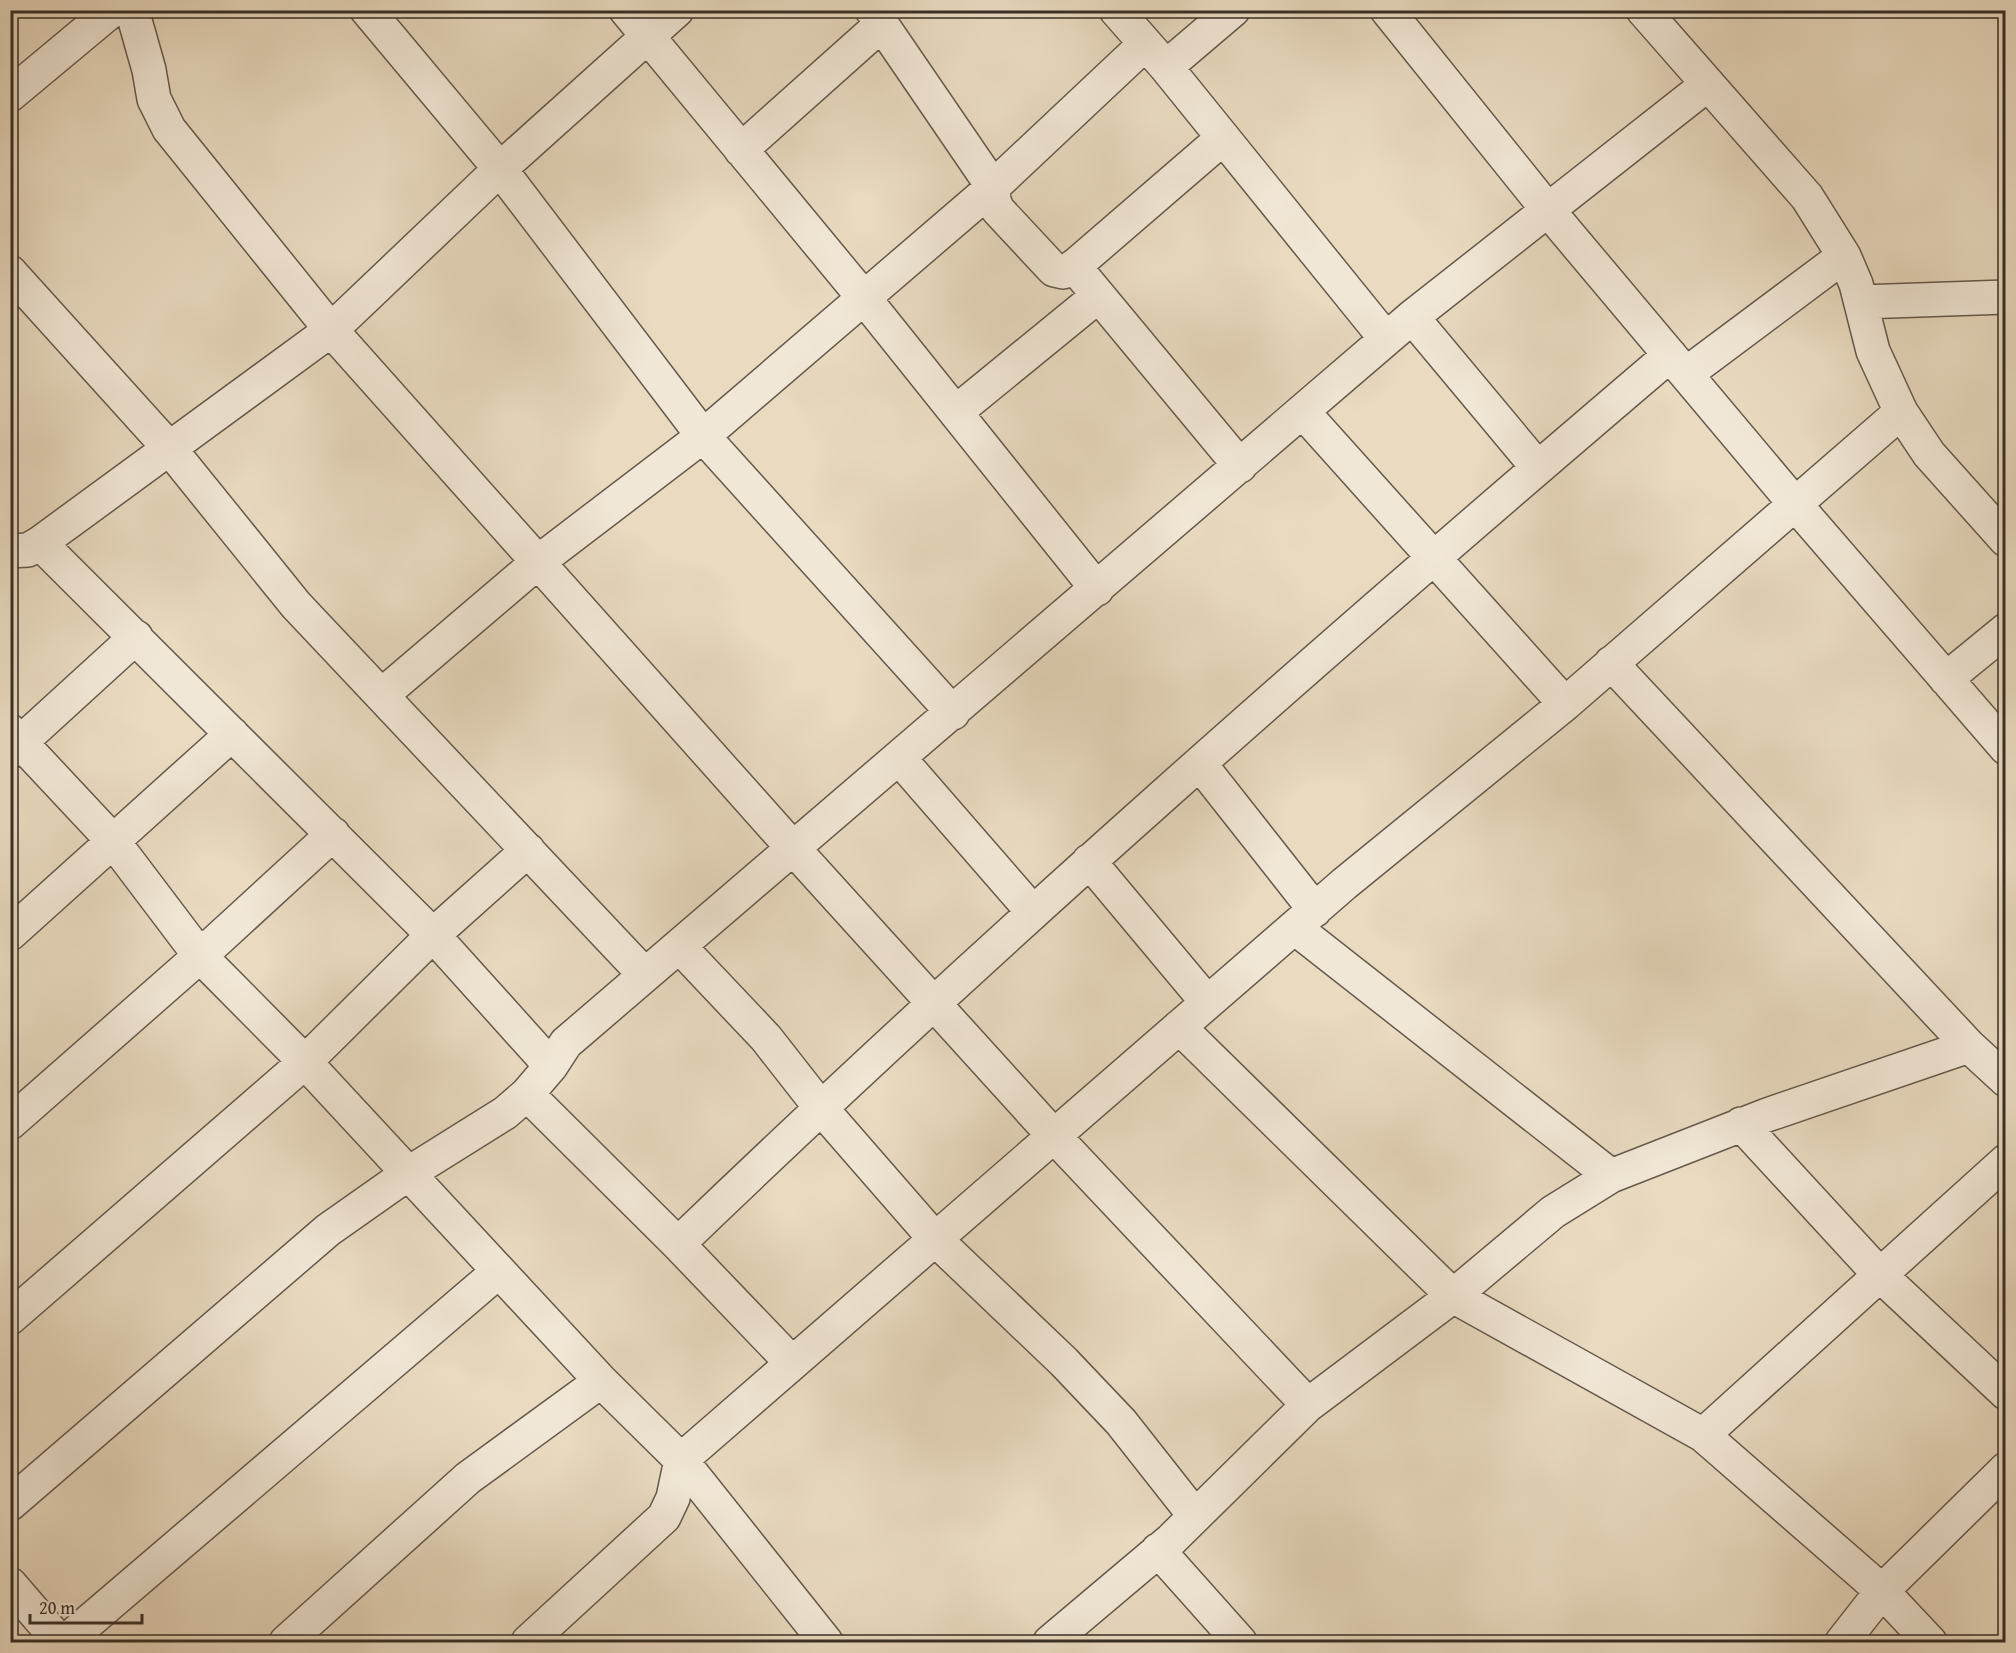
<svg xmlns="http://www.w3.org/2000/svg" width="2016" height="1653" font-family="'Gentium Book Plus',serif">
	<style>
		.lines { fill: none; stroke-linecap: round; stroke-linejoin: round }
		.minor-casing { stroke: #655a4c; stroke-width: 36 }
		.minor { stroke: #f1e7d6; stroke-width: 33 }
	</style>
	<rect width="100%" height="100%" fill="#e9dac0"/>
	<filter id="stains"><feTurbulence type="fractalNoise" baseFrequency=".00333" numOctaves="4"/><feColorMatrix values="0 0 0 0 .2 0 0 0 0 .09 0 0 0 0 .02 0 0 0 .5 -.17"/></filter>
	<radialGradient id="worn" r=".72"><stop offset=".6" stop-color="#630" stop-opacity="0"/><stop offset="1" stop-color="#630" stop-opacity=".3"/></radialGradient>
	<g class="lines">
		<defs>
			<path id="minor" d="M 132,10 L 149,70 L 154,99 L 169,129 L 331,330 L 792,847 L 1054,1136 L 1308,1405
				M 367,10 L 500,169 L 703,436 L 953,713
				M 626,10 L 864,298 L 1097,589
				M 872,10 L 993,187 L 994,201 L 998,210 L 1054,270 L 1063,272 L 1070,270 L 1223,138
				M 1116,10 L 1166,67 L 1386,339
				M 1387,10 L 1547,209 L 1795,504 L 2006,748
				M 1643,10 L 1807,197 L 1844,256 L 1856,284 L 1873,351 L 1901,412 L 1929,454 L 2006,540
				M 1166,67 L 1233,10
				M 10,95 L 112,10
				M 741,150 L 882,24
				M 1074,266 L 1240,466
				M 10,272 L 170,449 L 296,605 L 645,975
				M 1861,302 L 2006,297
				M 1412,317 L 1538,468
				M 1686,374 L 1844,256
				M 956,412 L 1098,296
				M 1303,412 L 1565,704
				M 40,543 L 433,935 L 551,1066
				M 10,551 L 28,550 L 40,543 L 331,330 L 500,169 L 677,10
				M 1611,663 L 1969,1046 L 2006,1080
				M 1946,679 L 2006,630
				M 382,695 L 538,562 L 703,436 L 993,187 L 1145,44
				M 10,731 L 113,841 L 200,956 L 305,1062 L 601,1381 L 681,1460 L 826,1642
				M 10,752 L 136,637
				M 899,758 L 1032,911
				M 1200,764 L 1315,910
				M 1089,861 L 1207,1002
				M 1295,928 L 1611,1176
				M 10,934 L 232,734
				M 679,946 L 766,1038 L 820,1107 L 935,1239 L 1064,1362 L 1121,1422 L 1195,1516
				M 1179,1027 L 1453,1296 L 1703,1435 L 1882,1591 L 1930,1642
				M 527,1094 L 678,1244 L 791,1362
				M 10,1123 L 200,956 L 333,834
				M 1741,1124 L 1880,1275 L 2006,1393
				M 678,1244 C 998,936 1332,643 1670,355
				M 10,1318 L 305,1062 L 433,935 L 528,850
				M 1703,1435 L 2006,1161
				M 10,1504 L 328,1230 L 409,1173 L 505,1113 L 527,1094 L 551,1066 L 566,1043 L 1412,317 L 1708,84
				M 1158,1550 L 1240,1642
				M 10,1584 L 60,1642
				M 65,1642 L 499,1271
				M 286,1642 L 468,1478 L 601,1381
				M 528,1642 L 664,1517 L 673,1498 L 681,1460 L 1344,884 L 1565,704 L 1901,412
				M 1050,1642 L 1171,1540 L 1308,1405 L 1453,1296 L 1553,1212 L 1611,1176 L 1767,1115 L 1969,1046
				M 1842,1642 L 1882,1591 L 2006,1469"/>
		</defs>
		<use href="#minor" class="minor-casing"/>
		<use href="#minor" class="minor"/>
	</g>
	<rect width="2016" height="1653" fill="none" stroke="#e9dac0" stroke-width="36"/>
	<rect x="12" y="12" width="1992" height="1629" fill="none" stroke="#392f26" stroke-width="3"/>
	<rect x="18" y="18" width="1980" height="1617" fill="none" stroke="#392f26" stroke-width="1.5"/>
	<path d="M30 1614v9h112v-9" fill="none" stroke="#392f26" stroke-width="3"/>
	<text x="39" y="1614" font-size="18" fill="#392f26" stroke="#f1e7d6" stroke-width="4.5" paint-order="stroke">20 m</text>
	<rect width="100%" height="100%" filter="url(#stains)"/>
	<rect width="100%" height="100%" fill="url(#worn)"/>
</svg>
